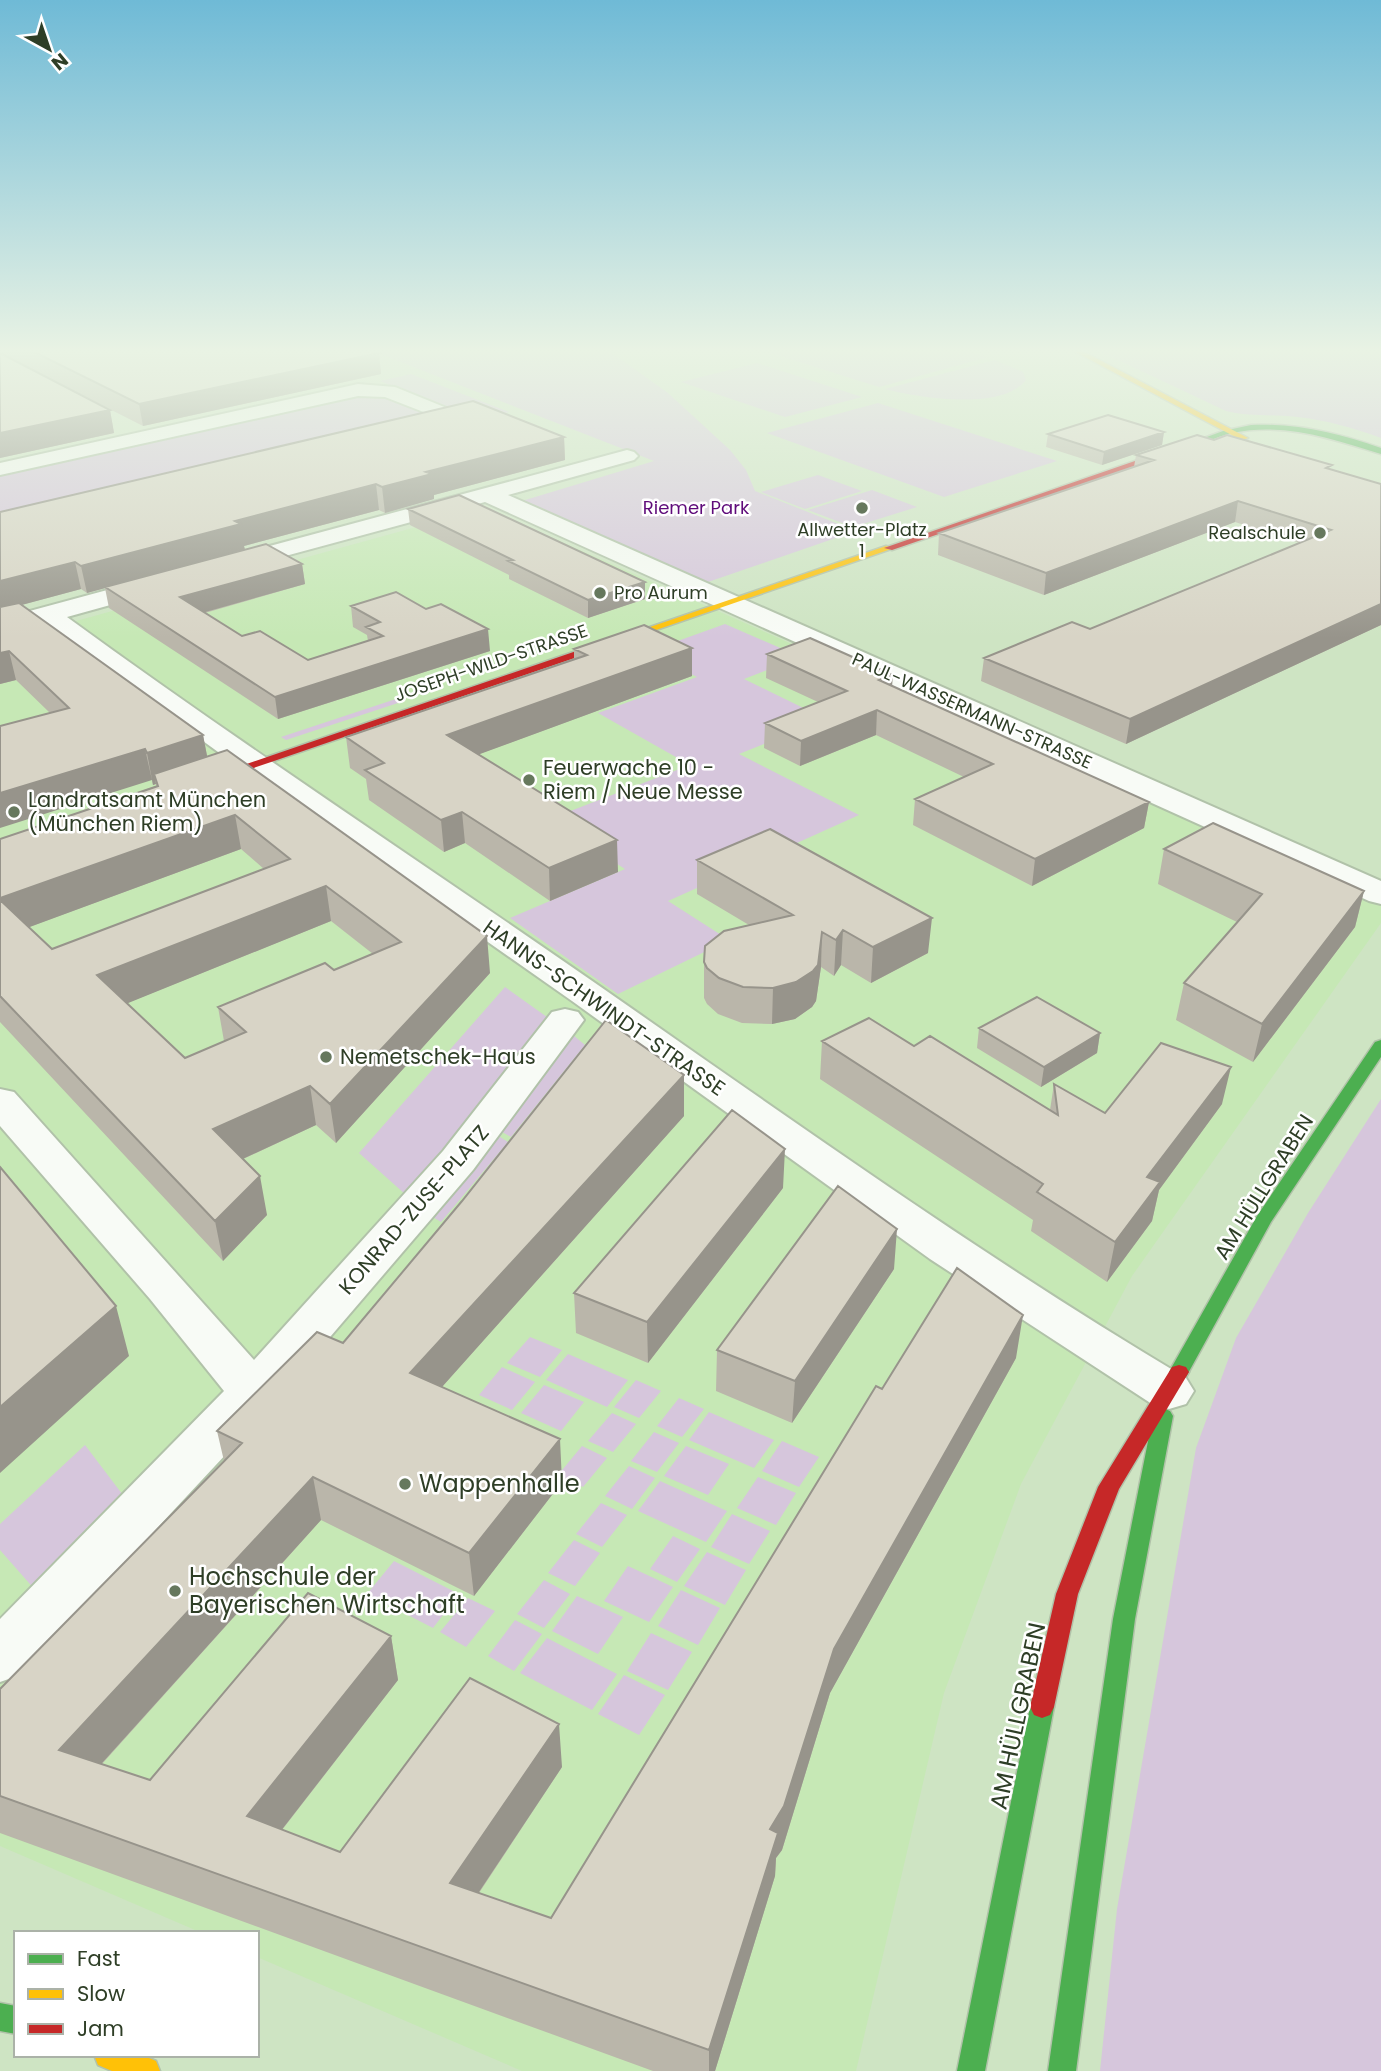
<svg xmlns="http://www.w3.org/2000/svg" width="1381" height="2071" font-family="Poppins,sans-serif">
	<style>
		.built { fill: #c6e8b5 }
		.green { fill: #d6c6dc }
		.lines { fill: none; stroke-linecap: round; stroke-linejoin: round }
		.street-casing { stroke: #b1c2a9; stroke-width: 4 }
		.fast-casing { stroke: #b1c2a9; stroke-width: 3 }
		.slow-casing { stroke: #b1c2a9; stroke-width: 3 }
		.jam-casing { stroke: #b1c2a9; stroke-width: 3 }
		.street { fill: #f8fbf6; fill-rule: evenodd }
		.fast { fill: #4caf50; fill-rule: evenodd }
		.slow { fill: #ffc107; fill-rule: evenodd }
		.jam { fill: #c62828; fill-rule: evenodd }
		.wall { fill: #bab6aa; fill-rule: evenodd }
		.shaded-wall { fill: #97948b }
		.building { fill: #d8d4c6; stroke: #97948b; stroke-width: 2; fill-rule: evenodd }
		.poi-dot { fill: #66785d; stroke: #fff; stroke-width: 2.5 }
		.labels { text-anchor: middle; stroke-width: 5; stroke-linejoin: round; paint-order: stroke }
		.far-park-label { font-size: 18px; fill: #5f0b7a; stroke: #fff }
		.far-poi-label { font-size: 18px; fill: #2e3e26; stroke: #fff }
		.far-street-label { font-size: 18px; fill: #2e3e26; stroke: #fff }
		.poi-label { font-size: 21px; fill: #2e3e26; stroke: #fff; text-anchor: start }
		.street-label { font-size: 21px; fill: #2e3e26; stroke: #fff }
		.near-poi-label { font-size: 24px; fill: #2e3e26; stroke: #fff; text-anchor: start }
		.near-street-label { font-size: 24px; fill: #2e3e26; stroke: #fff }
	</style>
	<rect width="100%" height="100%" fill="#cee4c3"/>
	<path class="built" d="M 485,508 L 1381,905 L 1381,923 L 1132,1276 L 1021,1484 L 944,1693 L 856,2071 L 522,2071 L 257,1957 L 257,1933 L 202,1933 L 0,1846 L 0,642 Z"/>
	<path class="green" d="M 365,348 L 605,348 L 668,393 L 730,450 L 746,470 L 755,491 L 856,531 L 708,582 L 522,501 L 654,461 Z
		M 755,348 L 954,348 L 988,357 L 879,387 Z
		M 1118,348 L 1381,348 L 1381,438 C 1354,428 1326,420 1297,417 C 1273,414 1249,417 1226,411 L 1097,350 Z
		M 995,360 L 1023,372 L 1026,380 C 1002,411 919,398 885,389 Z
		M 757,363 L 862,397 L 785,417 L 681,382 Z
		M 411,374 L 509,412 C 465,423 421,397 380,381 Z
		M 369,391 L 435,414 L 0,525 L 0,472 Z
		M 878,403 L 1057,461 L 944,497 L 767,433 Z
		M 818,475 L 862,491 L 805,509 L 761,492 Z
		M 872,490 L 917,507 L 853,527 L 808,510 Z
		M 725,624 L 801,657 L 744,679 L 826,719 L 739,754 L 859,815 L 668,901 L 729,940 L 618,994 L 510,918 L 625,869 L 547,820 L 690,765 L 598,713 L 697,677 L 647,652 Z
		M 399,698 L 404,701 L 286,740 L 281,737 Z
		M 505,987 L 554,1022 L 415,1203 L 359,1153 Z
		M 567,1030 L 585,1045 L 511,1137 L 497,1129 Z
		M 1381,1099 L 1381,2071 L 1100,2071 L 1117,1909 L 1196,1448 L 1236,1338 L 1308,1213 Z
		M 494,1133 L 508,1142 L 441,1222 L 425,1212 Z
		M 530,1337 L 562,1350 L 540,1377 L 507,1363 Z
		M 568,1354 L 628,1380 L 607,1407 L 546,1380 Z
		M 502,1367 L 535,1382 L 512,1410 L 479,1395 Z
		M 636,1380 L 661,1391 L 639,1418 L 614,1407 Z
		M 544,1385 L 584,1402 L 561,1431 L 521,1413 Z
		M 679,1398 L 704,1409 L 682,1437 L 657,1426 Z
		M 709,1412 L 774,1440 L 754,1468 L 689,1440 Z
		M 612,1413 L 636,1424 L 613,1452 L 588,1441 Z
		M 654,1432 L 679,1443 L 657,1472 L 631,1461 Z
		M 782,1441 L 819,1457 L 799,1487 L 762,1471 Z
		M 85,1445 L 132,1507 L 43,1599 L 0,1550 L 0,1524 Z
		M 582,1446 L 607,1458 L 583,1487 L 558,1475 Z
		M 686,1446 L 729,1464 L 708,1495 L 664,1476 Z
		M 629,1466 L 655,1478 L 632,1509 L 605,1496 Z
		M 758,1477 L 796,1493 L 776,1525 L 737,1508 Z
		M 660,1481 L 727,1511 L 706,1542 L 638,1511 Z
		M 601,1503 L 627,1515 L 602,1547 L 576,1534 Z
		M 732,1514 L 770,1531 L 749,1564 L 711,1547 Z
		M 673,1536 L 700,1549 L 677,1582 L 650,1569 Z
		M 574,1540 L 600,1553 L 575,1586 L 548,1573 Z
		M 707,1552 L 746,1570 L 725,1605 L 684,1586 Z
		M 394,1561 L 459,1594 L 433,1628 L 367,1594 Z
		M 628,1566 L 673,1587 L 649,1622 L 604,1601 Z
		M 544,1580 L 570,1594 L 544,1628 L 517,1614 Z
		M 681,1590 L 720,1608 L 698,1645 L 658,1626 Z
		M 577,1596 L 623,1617 L 598,1654 L 552,1631 Z
		M 468,1598 L 495,1611 L 466,1647 L 440,1632 Z
		M 515,1620 L 542,1634 L 514,1671 L 488,1656 Z
		M 651,1633 L 692,1652 L 668,1690 L 627,1671 Z
		M 547,1638 L 617,1674 L 592,1710 L 520,1673 Z
		M 624,1675 L 665,1695 L 639,1735 L 598,1714 Z"/>
	<g class="lines">
		<defs>
			<path id="street" d="M 358,384 L 395,387 L 464,415 L 467,419 L 464,423 L 457,425 L 385,397 L 358,396 L 0,475 L 0,463 Z
				M 627,450 L 634,452 L 638,456 L 634,460 L 508,495 L 1381,881 L 1381,904 L 1369,901 L 485,502 L 230,571 L 221,569 L 218,564 L 221,559 Z
				M 159,576 L 168,579 L 172,584 L 168,589 L 67,617 C 241,744 421,862 598,985 C 792,1120 983,1257 1186,1378 L 1194,1391 L 1186,1404 L 1169,1409 L 1152,1404 L 930,1259 L 572,1001 L 236,765 L 42,624 L 0,635 L 0,619 Z
				M 565,1009 L 578,1012 L 584,1020 L 473,1170 L 271,1406 L 20,1675 L 0,1682 L 0,1619 L 224,1391 L 150,1299 L 0,1126 L 0,1089 L 14,1092 L 254,1360 L 443,1151 L 552,1012 Z"/>
			<path id="fast" d="M 1251,425 C 1297,423 1338,433 1381,448 L 1381,454 C 1332,439 1285,422 1232,433 C 1215,437 1198,446 1181,451 L 1177,448 L 1223,431 Z
				M 1381,1040 L 1381,1057 L 1271,1222 L 1186,1377 L 1179,1379 L 1172,1377 L 1169,1372 L 1257,1216 L 1375,1042 Z
				M 1163,1408 L 1170,1411 L 1173,1416 L 1135,1619 L 1076,2071 L 1048,2071 L 1113,1619 L 1153,1416 L 1156,1411 Z
				M 1042,1696 L 1050,1699 L 1054,1707 L 985,2071 L 957,2071 L 1030,1707 L 1034,1699 Z
				M 0,2003 L 16,2006 L 16,2034 L 0,2031 Z"/>
			<path id="slow" d="M 1068,348 L 1077,348 L 1248,438 L 1241,440 Z
				M 886,546 L 894,548 L 627,640 L 618,638 Z
				M 94,2055 L 142,2055 L 156,2061 L 160,2071 L 112,2071 L 98,2065 Z"/>
			<path id="jam" d="M 1181,445 L 1184,446 L 1184,450 L 892,550 L 884,548 Z
				M 623,635 L 627,636 L 627,640 L 204,785 L 196,785 L 194,782 Z
				M 1179,1365 L 1186,1367 L 1189,1372 L 1119,1489 L 1078,1594 L 1054,1707 L 1050,1715 L 1042,1718 L 1034,1715 L 1030,1707 L 1056,1594 L 1098,1487 L 1172,1367 Z"/>
		</defs>
		<use href="#street" class="street-casing"/>
		<use href="#fast" class="fast-casing"/>
		<use href="#slow" class="slow-casing"/>
		<use href="#jam" class="jam-casing"/>
		<use href="#street" class="street"/>
		<use href="#fast" class="fast"/>
		<use href="#slow" class="slow"/>
		<use href="#jam" class="jam"/>
	</g>
	<path class="wall" d="M 0,348 L 365,348 L 379,353 L 381,374 L 143,426 L 74,391 L 110,410 L 114,433 L 0,458 Z
		M 1164,432 L 1162,445 L 1102,465 L 1046,447 L 1048,434 Z
		M 564,437 L 565,460 L 434,495 L 434,499 L 385,513 L 379,510 L 244,546 L 245,550 L 302,564 L 305,584 L 205,613 L 242,636 L 308,660 L 368,641 L 367,635 L 353,627 L 351,606 L 490,651 L 278,719 L 109,608 L 105,588 L 87,593 L 81,589 L 21,605 L 203,735 L 207,756 L 490,973 L 336,1143 L 316,1125 L 243,1159 L 267,1215 L 223,1261 L 0,1022 L 0,839 L 156,786 L 156,784 L 153,785 L 152,780 L 50,713 L 16,680 L 0,684 L 0,512 ZM 241,849 L 264,869 L 52,949 L 29,927 ZM 331,921 L 373,954 L 334,970 L 218,1007 L 224,1041 L 185,1058 L 127,1003 Z
		M 1136,455 L 1332,470 L 1381,484 L 1381,625 L 1126,744 L 981,681 L 984,658 L 1090,629 L 1300,543 L 1235,522 L 1044,595 L 938,555 L 939,533 L 1134,467 Z
		M 408,509 L 645,582 L 645,599 L 588,618 L 509,579 L 509,575 L 410,525 Z
		M 574,649 L 692,676 L 479,754 L 618,872 L 550,901 L 465,843 L 444,852 L 369,800 L 366,779 L 350,768 L 346,737 L 574,660 Z
		M 767,654 L 892,686 L 1149,802 L 1144,828 L 1032,886 L 913,825 L 915,799 L 964,777 L 876,735 L 800,766 L 764,748 L 765,723 L 818,702 L 766,678 Z
		M 1164,849 L 1364,891 L 1355,927 L 1253,1062 L 1176,1020 L 1184,983 L 1237,922 L 1158,884 Z
		M 697,860 L 928,953 L 871,983 L 841,965 L 834,976 L 821,967 L 816,1001 L 812,1007 L 795,1019 L 772,1024 L 742,1023 L 718,1014 L 707,1004 L 704,998 L 704,962 L 749,925 L 697,894 Z
		M 979,1028 L 1100,1033 L 1097,1053 L 1041,1087 L 977,1048 Z
		M 822,1041 L 914,1046 L 1050,1110 L 1054,1084 L 1105,1113 L 1222,1104 L 1159,1190 L 1152,1221 L 1107,1282 L 1031,1231 L 1033,1220 L 820,1079 Z
		M 684,1075 L 684,1116 L 442,1387 L 562,1482 L 474,1596 L 321,1520 L 102,1764 L 150,1780 L 391,1636 L 398,1680 L 282,1830 L 340,1852 L 562,1767 L 479,1893 L 551,1918 L 882,1389 L 1016,1358 L 830,1693 L 782,1850 L 776,1858 L 775,1876 L 715,2071 L 653,2071 L 0,1833 L 0,1689 L 224,1461 L 217,1431 L 343,1343 Z
		M 783,1188 L 648,1363 L 576,1333 L 574,1293 Z
		M 894,1269 L 792,1423 L 716,1391 L 717,1350 Z"/>
	<path class="shaded-wall" d="M 379,353 L 381,374 L 143,426 L 139,404 Z
		M 110,410 L 114,433 L 0,458 L 0,433 Z
		M 1164,432 L 1162,445 L 1102,465 L 1104,452 Z
		M 564,437 L 565,460 L 434,495 L 434,499 L 385,513 L 382,487 L 426,472 Z
		M 376,484 L 379,510 L 244,546 L 245,550 L 87,593 L 81,566 L 235,521 Z
		M 1238,501 L 1235,522 L 1044,595 L 1046,573 Z
		M 75,562 L 81,589 L 3,610 L 0,617 L 0,581 Z
		M 302,564 L 305,584 L 184,618 L 180,597 Z
		M 645,582 L 645,599 L 588,618 L 588,600 Z
		M 1381,604 L 1381,625 L 1126,744 L 1130,719 Z
		M 488,629 L 490,651 L 278,719 L 275,697 Z
		M 692,648 L 692,676 L 450,765 L 447,735 Z
		M 9,651 L 16,680 L 0,684 L 0,653 Z
		M 893,675 L 891,699 L 879,680 Z
		M 877,710 L 876,735 L 800,766 L 801,741 Z
		M 203,735 L 209,766 L 154,774 L 156,784 L 153,785 L 147,753 Z
		M 145,749 L 152,780 L 0,828 L 0,793 Z
		M 1149,802 L 1144,828 L 1032,886 L 1035,859 Z
		M 462,812 L 465,843 L 444,852 L 441,820 Z
		M 235,815 L 241,849 L 8,935 L 0,906 L 0,898 Z
		M 617,840 L 618,872 L 550,901 L 549,868 Z
		M 326,886 L 331,921 L 106,1012 L 97,975 Z
		M 1364,891 L 1355,927 L 1253,1062 L 1262,1024 Z
		M 932,918 L 928,953 L 871,983 L 873,947 Z
		M 843,930 L 841,965 L 834,976 L 836,940 Z
		M 822,932 L 821,967 L 816,1001 L 812,1007 L 795,1019 L 772,1024 L 773,988 Z
		M 487,936 L 490,973 L 336,1143 L 330,1104 Z
		M 1100,1033 L 1097,1053 L 1041,1087 L 1044,1067 Z
		M 1231,1067 L 1222,1104 L 1159,1190 L 1152,1221 L 1107,1282 L 1115,1242 L 1147,1177 Z
		M 684,1075 L 684,1116 L 416,1416 L 410,1373 Z
		M 310,1086 L 316,1125 L 221,1169 L 213,1129 Z
		M 785,1149 L 783,1188 L 648,1363 L 647,1322 Z
		M 260,1176 L 267,1215 L 223,1261 L 215,1221 Z
		M 897,1229 L 894,1269 L 792,1423 L 795,1381 Z
		M 116,1306 L 129,1356 L 0,1473 L 0,1407 Z
		M 1023,1315 L 1016,1358 L 830,1693 L 782,1850 L 776,1858 L 775,1876 L 715,2071 L 709,2071 L 709,2050 L 770,1829 L 834,1649 Z
		M 560,1439 L 562,1482 L 474,1596 L 469,1553 Z
		M 313,1477 L 321,1520 L 75,1793 L 59,1750 Z
		M 391,1636 L 398,1680 L 259,1859 L 247,1816 Z
		M 559,1724 L 562,1767 L 457,1925 L 450,1883 Z"/>
	<path class="building" d="M 26,348 L 365,348 L 379,353 L 139,404 Z
		M 0,353 L 110,410 L 0,433 Z
		M 473,401 L 564,437 L 426,472 L 432,474 L 382,487 L 376,484 L 235,521 L 241,524 L 81,566 L 75,562 L 0,581 L 0,512 Z
		M 1108,415 L 1164,432 L 1104,452 L 1048,434 Z
		M 1197,435 L 1214,440 L 1227,435 L 1332,465 L 1326,468 L 1381,484 L 1381,604 L 1130,719 L 984,658 L 1072,622 L 1090,629 L 1331,530 L 1238,501 L 1046,573 L 939,533 L 1154,460 L 1136,455 Z
		M 459,495 L 645,582 L 588,600 L 508,561 L 513,560 L 408,509 Z
		M 266,544 L 302,564 L 180,597 L 242,636 L 260,631 L 308,660 L 383,636 L 366,627 L 380,622 L 351,606 L 396,592 L 426,609 L 441,604 L 488,629 L 275,697 L 105,587 Z
		M 19,603 L 203,735 L 147,753 L 145,749 L 0,793 L 0,726 L 69,708 L 9,651 L 0,653 L 0,607 Z
		M 644,625 L 692,648 L 447,735 L 617,840 L 549,868 L 462,812 L 441,820 L 365,770 L 384,763 L 346,737 L 587,655 L 574,649 Z
		M 810,638 L 893,675 L 879,680 L 1149,802 L 1035,859 L 915,799 L 993,764 L 877,710 L 801,741 L 765,723 L 847,691 L 767,654 Z
		M 227,750 L 487,936 L 330,1104 L 310,1086 L 213,1129 L 260,1176 L 215,1221 L 0,996 L 0,900 L 52,949 L 290,859 L 235,815 L 0,898 L 0,839 L 158,786 L 154,774 ZM 326,886 L 401,942 L 334,970 L 325,963 L 218,1007 L 246,1032 L 185,1058 L 97,975 Z
		M 1213,823 L 1364,891 L 1262,1024 L 1184,983 L 1262,894 L 1164,849 Z
		M 770,829 L 932,918 L 873,947 L 843,930 L 836,940 L 822,932 L 818,965 L 813,971 L 796,982 L 773,988 L 743,987 L 719,978 L 707,968 L 704,962 L 705,946 L 724,931 L 793,915 L 697,860 Z
		M 1037,997 L 1100,1033 L 1044,1067 L 979,1028 Z
		M 869,1018 L 914,1046 L 930,1036 L 1058,1115 L 1054,1084 L 1105,1113 L 1161,1043 L 1231,1067 L 1147,1177 L 1160,1182 L 1115,1242 L 1037,1192 L 1043,1184 L 822,1041 Z
		M 606,1020 L 684,1075 L 410,1373 L 560,1439 L 469,1553 L 313,1477 L 59,1750 L 150,1780 L 308,1593 L 391,1636 L 247,1816 L 340,1852 L 470,1678 L 559,1724 L 450,1883 L 551,1918 L 876,1386 L 882,1389 L 957,1268 L 1023,1315 L 834,1649 L 784,1806 L 770,1829 L 778,1833 L 709,2050 L 0,1796 L 0,1689 L 242,1443 L 217,1431 L 317,1332 L 343,1343 L 462,1201 Z
		M 732,1110 L 785,1149 L 647,1322 L 574,1293 Z
		M 0,1167 L 116,1306 L 0,1407 Z
		M 838,1186 L 897,1229 L 795,1381 L 717,1350 Z"/>
	<linearGradient id="sky" x2="0" y2="1"><stop stop-color="#6fbad6"/><stop offset="0.55" stop-color="#e9f3e4"/><stop offset="1" stop-color="#e9f3e4" stop-opacity="0"/></linearGradient>
	<rect width="1381" height="638" fill="url(#sky)"/>
	<g class="poi-dot">
		<circle cx="862" cy="508" r="7"/>
		<circle cx="1320" cy="533" r="7"/>
		<circle cx="600" cy="593" r="7"/>
		<circle cx="529" cy="780" r="7"/>
		<circle cx="14" cy="812" r="7"/>
		<circle cx="326" cy="1057" r="7"/>
		<circle cx="405" cy="1484" r="7"/>
		<circle cx="175" cy="1591" r="7"/>
	</g>
	<g class="labels">
		<g class="far-park-label">
			<text x="696" y="514">Riemer Park</text>
		</g>
		<g class="far-poi-label">
			<text x="862" y="536">Allwetter-Platz<tspan x="862" dy="21">1</tspan></text>
			<text x="1306" y="539" text-anchor="end">Realschule</text>
			<text x="614" y="599" text-anchor="start">Pro Aurum</text>
		</g>
		<g class="far-street-label">
			<text transform="translate(491 663) rotate(-19)" y="6">JOSEPH-WILD-STRASSE</text>
			<text transform="translate(972 711) rotate(24)" y="6">PAUL-WASSERMANN-STRASSE</text>
		</g>
		<g class="poi-label">
			<text x="543" y="775">Feuerwache 10 -<tspan x="543" dy="24">Riem / Neue Messe</tspan></text>
			<text x="28" y="807">Landratsamt München<tspan x="28" dy="24">(München Riem)</tspan></text>
			<text x="340" y="1064">Nemetschek-Haus</text>
		</g>
		<g class="street-label">
			<text transform="translate(604 1008) rotate(35)" y="7">HANNS-SCHWINDT-STRASSE</text>
			<text transform="translate(1264 1187) rotate(-58)" y="7">AM HÜLLGRABEN</text>
			<text transform="translate(414 1210) rotate(-49)" y="7">KONRAD-ZUSE-PLATZ</text>
		</g>
		<g class="near-poi-label">
			<text x="419" y="1492">Wappenhalle</text>
			<text x="189" y="1585">Hochschule der<tspan x="189" dy="28">Bayerischen Wirtschaft</tspan></text>
		</g>
		<g class="near-street-label">
			<text transform="translate(1018 1716) rotate(-78)" y="8">AM HÜLLGRABEN</text>
		</g>
	</g>
	<rect x="14" y="1931" width="245" height="126" fill="#ffffff" stroke="#abb2a8" stroke-width="2"/>
	<rect x="28" y="1954" width="35" height="10" fill="#4caf50" stroke="#abb2a8" stroke-width="2"/>
	<text x="77" y="1966" font-size="21" fill="#2e3e26">Fast</text>
	<rect x="28" y="1989" width="35" height="10" fill="#ffc107" stroke="#abb2a8" stroke-width="2"/>
	<text x="77" y="2001" font-size="21" fill="#2e3e26">Slow</text>
	<rect x="28" y="2024" width="35" height="10" fill="#c62828" stroke="#abb2a8" stroke-width="2"/>
	<text x="77" y="2036" font-size="21" fill="#2e3e26">Jam</text>
	<g transform="translate(49 49) rotate(140)" stroke="#ffffff" stroke-width="5" paint-order="stroke">
	<path d="M0-5L12 26L0 18L-12 26Z" fill="#2e3e26"/>
	<text y="-10" font-size="19" font-weight="bold" text-anchor="middle" fill="#2e3e26">N</text>
	</g>
</svg>
